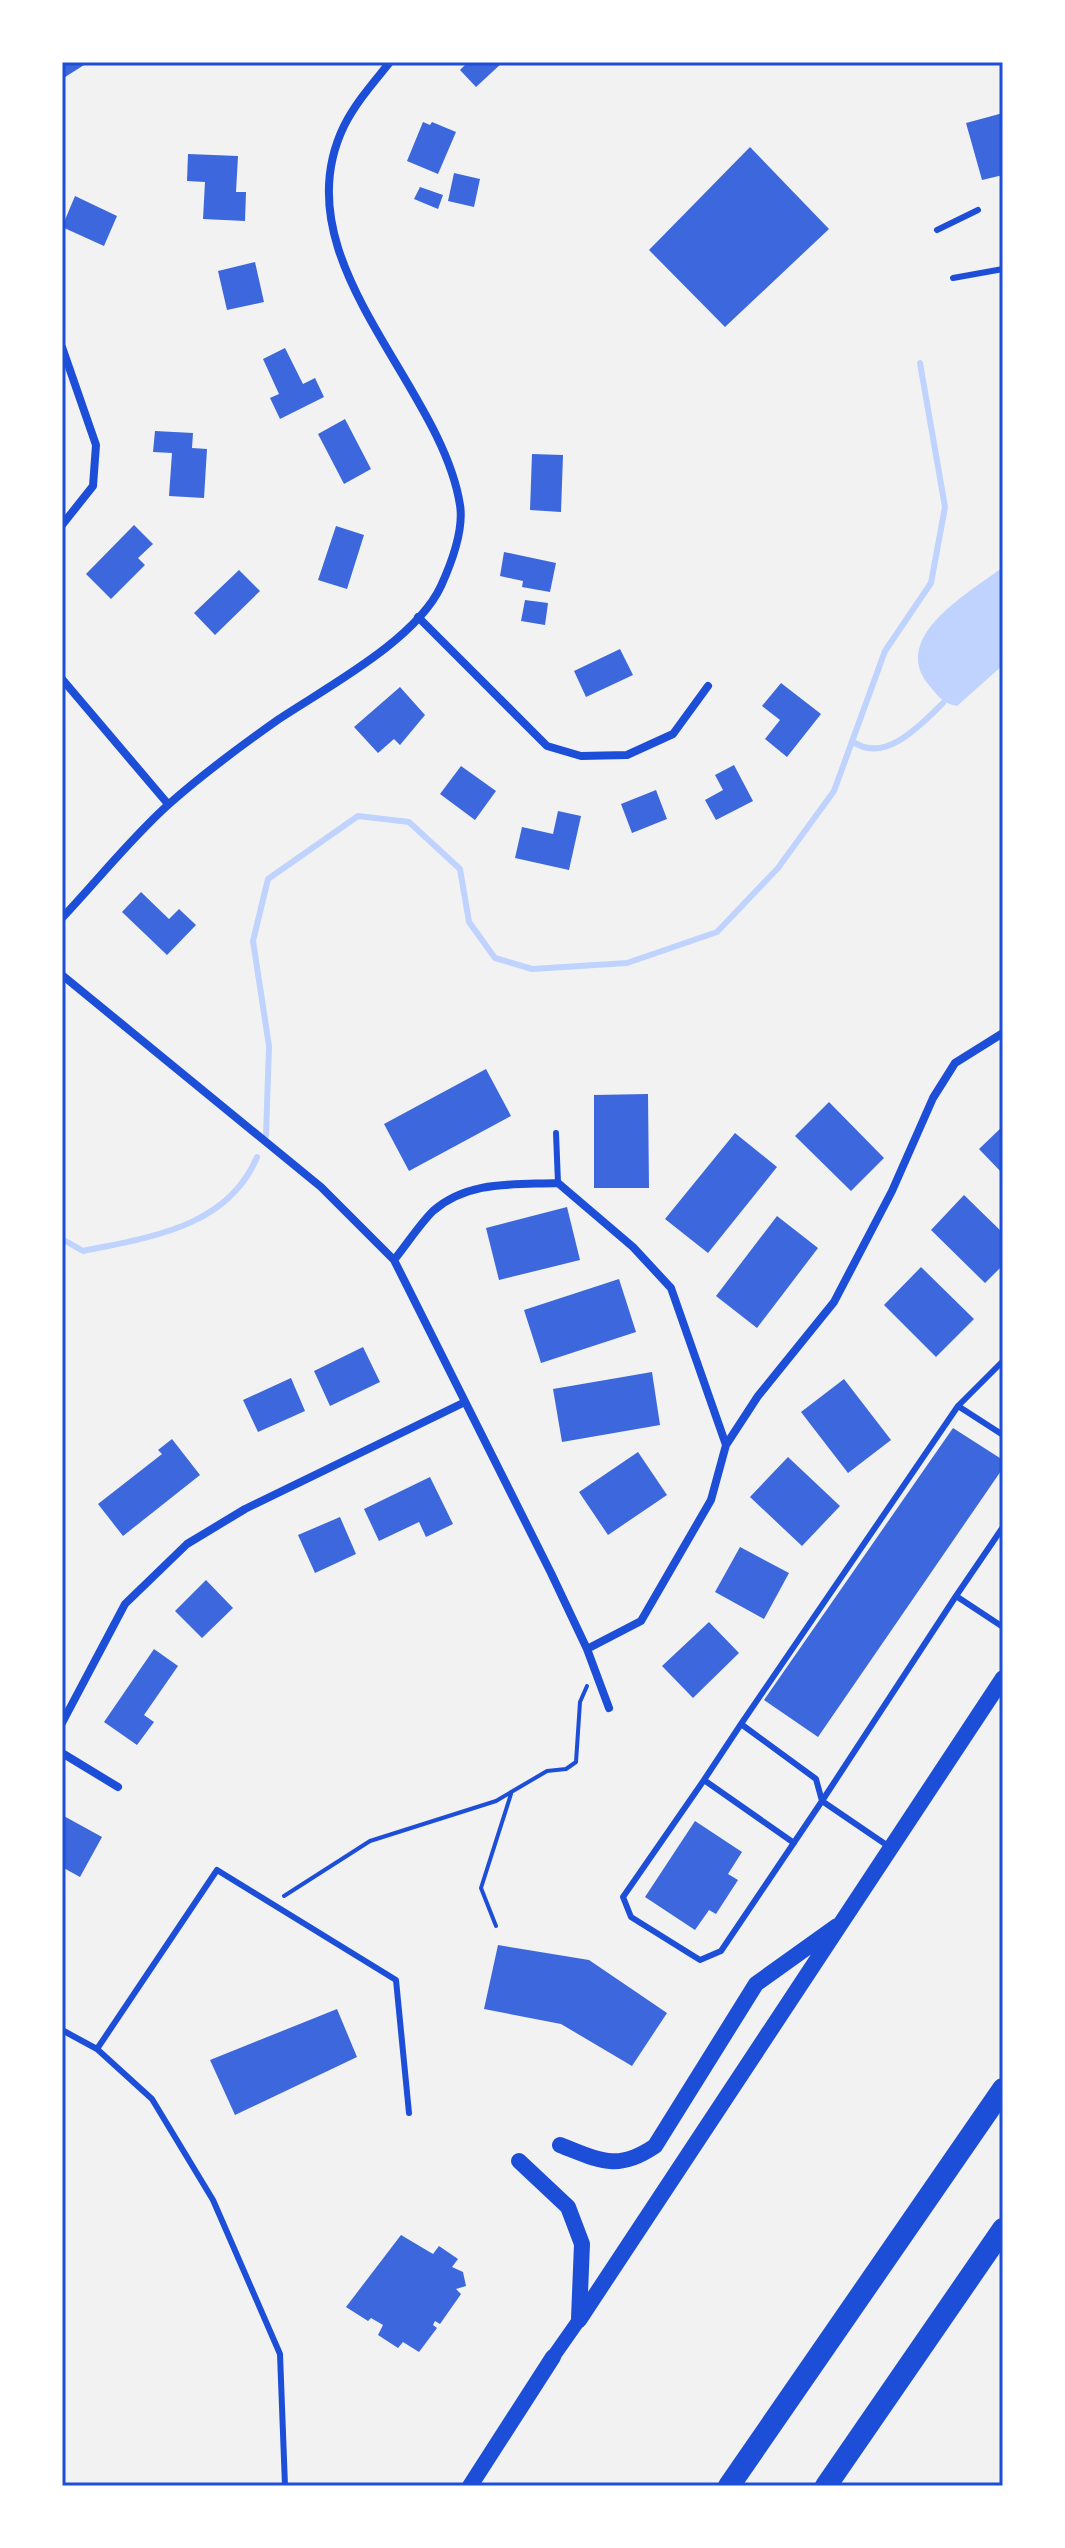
<svg xmlns="http://www.w3.org/2000/svg" width="1065" height="2548" font-family="Rubik,sans-serif">
	<style>
		.water { fill: #bfd3fe }
		.lines { fill: none; stroke-linecap: round; stroke-linejoin: round }
		.stream { stroke: #bfd3fe; stroke-width: 6 }
		.building { fill: #3d67dc }
		.path { stroke: #1d4ed8; stroke-width: 4 }
		.service { stroke: #1d4ed8; stroke-width: 6 }
		.minor { stroke: #1d4ed8; stroke-width: 8 }
		.tertiary { stroke: #1d4ed8; stroke-width: 14 }
		.secondary { stroke: #1d4ed8; stroke-width: 16 }
		.motorway { stroke: #1d4ed8; stroke-width: 22 }
		.neatline { fill: none; stroke: #1d4ed8; stroke-width: 3 }
	</style>
	<rect width="100%" height="100%" fill="#f2f2f2"/>
	<path class="water" d="M 999,570 L 1003,570 L 1003,665 L 957,706 C 942,703 938,696 928,684 C 891,637 967,594 999,570 Z"/>
	<g class="lines">
		<path class="stream" d="M 852,741 C 884,765 921,725 943,703
			M 266,1136 L 269,1046 L 253,941 L 268,879 L 358,816 L 409,822 L 460,869 L 469,922 L 495,958 L 532,969 L 627,963 L 717,932 L 778,868 L 834,791 L 885,651 L 931,583 L 945,507 L 920,363
			M 62,1239 L 83,1251 C 151,1237 228,1227 257,1157"/>
	</g>
	<path class="building" d="M 62,62 L 82,62 L 84,65 L 62,79 Z
		M 468,62 L 503,62 L 476,87 L 460,70 Z
		M 1003,113 L 1003,175 L 982,180 L 966,123 Z
		M 423,122 L 430,125 L 432,122 L 456,132 L 438,174 L 407,161 Z
		M 750,147 L 829,229 L 725,327 L 649,250 Z
		M 188,154 L 238,156 L 236,192 L 246,192 L 245,221 L 203,219 L 205,182 L 187,181 Z
		M 454,173 L 480,179 L 474,207 L 448,201 Z
		M 420,187 L 443,195 L 438,209 L 414,199 Z
		M 75,196 L 117,216 L 104,246 L 62,227 Z
		M 255,262 L 264,302 L 227,310 L 218,271 Z
		M 285,348 L 303,384 L 315,378 L 324,397 L 280,419 L 270,398 L 279,394 L 263,359 Z
		M 345,419 L 371,469 L 344,484 L 318,434 Z
		M 155,431 L 193,433 L 192,448 L 207,449 L 204,498 L 169,496 L 172,453 L 153,452 Z
		M 532,454 L 563,455 L 561,512 L 530,510 Z
		M 134,525 L 153,544 L 138,558 L 145,565 L 111,599 L 86,574 Z
		M 336,526 L 364,535 L 347,589 L 318,580 Z
		M 504,552 L 556,563 L 550,592 L 522,587 L 523,581 L 500,576 Z
		M 239,570 L 260,591 L 215,635 L 194,613 Z
		M 525,600 L 548,603 L 545,625 L 521,621 Z
		M 620,649 L 633,675 L 586,697 L 574,671 Z
		M 781,683 L 821,714 L 787,757 L 765,739 L 780,720 L 762,706 Z
		M 400,687 L 425,715 L 400,745 L 394,739 L 378,753 L 354,727 Z
		M 734,765 L 753,801 L 716,820 L 705,800 L 723,790 L 715,775 Z
		M 461,766 L 496,791 L 475,820 L 440,794 Z
		M 656,790 L 667,819 L 632,833 L 621,804 Z
		M 558,811 L 581,816 L 569,870 L 515,858 L 522,827 L 553,834 Z
		M 141,892 L 169,919 L 179,909 L 196,925 L 167,955 L 122,912 Z
		M 486,1069 L 511,1116 L 409,1171 L 384,1124 Z
		M 648,1094 L 649,1188 L 594,1188 L 594,1095 Z
		M 829,1102 L 884,1158 L 851,1191 L 795,1136 Z
		M 1003,1126 L 1003,1174 L 979,1149 Z
		M 735,1133 L 777,1167 L 708,1253 L 665,1219 Z
		M 964,1195 L 1003,1233 L 1003,1265 L 985,1283 L 931,1230 Z
		M 567,1207 L 580,1260 L 499,1280 L 486,1228 Z
		M 777,1216 L 818,1248 L 757,1328 L 716,1296 Z
		M 921,1267 L 974,1319 L 936,1357 L 884,1305 Z
		M 619,1279 L 636,1332 L 541,1363 L 524,1310 Z
		M 363,1347 L 380,1382 L 330,1406 L 314,1371 Z
		M 652,1372 L 660,1425 L 562,1442 L 553,1389 Z
		M 291,1378 L 305,1411 L 258,1432 L 243,1400 Z
		M 844,1379 L 891,1440 L 848,1473 L 801,1412 Z
		M 953,1428 L 1003,1460 L 1003,1468 L 818,1737 L 764,1700 Z
		M 172,1439 L 200,1475 L 123,1536 L 98,1504 L 162,1454 L 158,1450 Z
		M 638,1452 L 667,1495 L 608,1535 L 579,1492 Z
		M 788,1457 L 840,1506 L 802,1546 L 750,1497 Z
		M 430,1477 L 453,1524 L 426,1537 L 419,1522 L 379,1541 L 364,1509 Z
		M 340,1517 L 356,1554 L 315,1573 L 298,1535 Z
		M 740,1547 L 789,1573 L 764,1619 L 715,1592 Z
		M 206,1580 L 233,1608 L 202,1638 L 175,1611 Z
		M 709,1622 L 739,1653 L 693,1698 L 662,1666 Z
		M 154,1649 L 178,1666 L 144,1715 L 154,1722 L 137,1745 L 104,1722 Z
		M 62,1815 L 102,1837 L 80,1877 L 62,1867 Z
		M 695,1821 L 742,1852 L 728,1874 L 738,1880 L 716,1914 L 709,1910 L 695,1930 L 645,1897 Z
		M 498,1945 L 589,1960 L 667,2013 L 632,2066 L 561,2024 L 484,2009 Z
		M 337,2009 L 357,2057 L 235,2115 L 210,2060 Z
		M 401,2235 L 433,2254 L 439,2246 L 458,2259 L 452,2267 L 463,2272 L 466,2286 L 456,2289 L 461,2294 L 440,2324 L 435,2321 L 433,2325 L 437,2328 L 419,2352 L 403,2342 L 398,2348 L 378,2335 L 383,2325 L 371,2318 L 368,2321 L 346,2307 Z"/>
	<g class="lines">
		<path class="path" d="M 284,1896 L 370,1841 L 496,1801 L 547,1771 L 566,1769 L 576,1762 L 580,1702 L 587,1686
			M 496,1926 L 481,1888 L 511,1794"/>
		<path class="service" d="M 937,230 L 978,210
			M 953,278 L 1003,269
			M 556,1133 L 558,1183
			M 958,1406 L 1003,1435
			M 1003,1527 L 956,1596 L 1003,1627
			M 741,1724 L 958,1406 L 1003,1361
			M 704,1780 L 741,1724 L 816,1779 L 822,1801 L 721,1951 L 700,1960 L 631,1917 L 623,1897 L 704,1780 L 794,1843
			M 891,1848 L 822,1801 L 956,1596
			M 62,2030 L 97,2049 L 152,2099 L 213,2200 L 280,2354 L 285,2486
			M 97,2049 L 217,1870 L 396,1980 L 409,2113"/>
		<path class="minor" d="M 62,347 L 96,445 L 93,486 L 62,525
			M 418,617 L 547,746 L 581,756 L 627,755 L 673,734 L 708,686
			M 62,679 L 168,804
			M 62,918 C 97,881 131,838 169,804 C 203,774 242,745 279,719 C 327,687 416,640 441,586 C 451,564 464,530 460,505 C 441,383 279,260 344,126 C 356,102 374,82 390,62
			M 62,975 L 321,1187 L 394,1260 L 551,1573 L 587,1649 L 609,1708
			M 394,1260 C 407,1244 419,1225 433,1211 C 468,1180 514,1185 558,1183 L 633,1247 L 671,1288 L 726,1445 L 711,1500 L 641,1621 L 587,1649
			M 726,1445 L 758,1396 L 834,1302 L 892,1191 L 933,1098 L 955,1063 L 1003,1033
			M 62,1723 L 125,1604 L 187,1544 L 245,1509 L 465,1402
			M 62,1753 L 118,1787"/>
		<path class="tertiary" d="M 553,2357 L 579,2320"/>
		<path class="secondary" d="M 560,2145 C 599,2160 617,2172 655,2146 L 756,1984 L 837,1926
			M 519,2161 L 568,2207 L 582,2244 L 579,2318
			M 579,2320 L 1003,1678
			M 470,2486 L 553,2357"/>
		<path class="motorway" d="M 729,2486 L 1003,2089
			M 826,2486 L 1003,2229"/>
	</g>
	<rect width="1065" height="2548" fill="none" stroke="#ffffff" stroke-width="128"/>
	<rect x="64" y="64" width="937" height="2420" class="neatline"/>
</svg>
